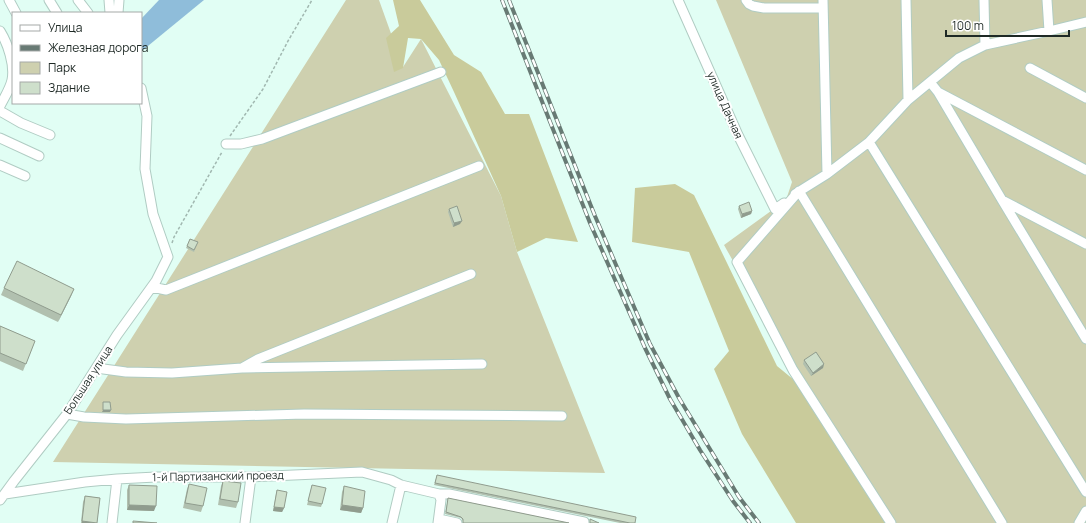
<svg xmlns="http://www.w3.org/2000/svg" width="1086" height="523" font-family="Manrope,sans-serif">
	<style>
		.green { fill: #ced0af }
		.forest { fill: #c9cb9b }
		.water { fill: #8fbdda }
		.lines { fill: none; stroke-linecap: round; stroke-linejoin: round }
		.minor-casing { stroke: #b0ccc3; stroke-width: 11 }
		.path { stroke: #a1b8b0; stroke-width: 1.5; stroke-dasharray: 3 2; stroke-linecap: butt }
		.minor { stroke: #fff; stroke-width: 9 }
		.rail-casing { stroke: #687a74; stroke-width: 4 }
		.rail { stroke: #fff; stroke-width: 2.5; stroke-dasharray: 8; stroke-linecap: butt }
		.wall { fill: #b1c0af }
		.shaded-wall { fill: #909c8e }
		.building { fill: #cedfcb; stroke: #909c8e }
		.labels { text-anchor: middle; stroke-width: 4; stroke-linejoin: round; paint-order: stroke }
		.street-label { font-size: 11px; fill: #1e2925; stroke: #fff }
	</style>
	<rect width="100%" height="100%" fill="#e1fef4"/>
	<path class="green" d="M 346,0 L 379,0 L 403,67 L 421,39 L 501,196 L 517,252 L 605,473 L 53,462 Z
		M 716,0 L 1086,0 L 1086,523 L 881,523 L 724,245 L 786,200 L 792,182 Z"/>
	<path class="forest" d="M 393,0 L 420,0 L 454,55 L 481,72 L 505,114 L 529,114 L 578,242 L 546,238 L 517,252 L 501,196 L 454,92 L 439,60 L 421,39 L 408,38 L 403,68 L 394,72 L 386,38 L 399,26 Z
		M 675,184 L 694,195 L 777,366 L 794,380 L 895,523 L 796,523 L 742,434 L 714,369 L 729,351 L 689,252 L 632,242 L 635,188 Z"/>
	<path class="water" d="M 159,0 L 204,0 L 143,50 L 141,48 L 141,19 Z"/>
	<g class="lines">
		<defs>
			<path id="minor" d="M 9,0 L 16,13
				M 49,0 L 57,13
				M 78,0 L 88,13
				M 109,0 L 110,13
				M 678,0 L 738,135 L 775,209 L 784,203
				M 746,0 L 749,4 L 753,6 L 764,8 L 823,8
				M 823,0 L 827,174
				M 906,0 L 908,100
				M 984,0 L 985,45
				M 1047,0 L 1049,31
				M 118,13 L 119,0
				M 0,31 C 8,44 15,65 12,80 C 10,89 4,98 0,106
				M 1030,68 L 1086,98
				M 930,82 L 938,92 L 1002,200 L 1086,339
				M 938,92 L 1086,170
				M 0,111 L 21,123 L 50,135
				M 0,138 L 39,156
				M 869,142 L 1086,492
				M 226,144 L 241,144 L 262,139 L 441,72
				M 0,165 L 25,176
				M 795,194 L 827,174 L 869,142 L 908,100 L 959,58 L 985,45 L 1049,31 L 1086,22
				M 1002,200 L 1086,244
				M 152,287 L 166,290 L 479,166
				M 96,368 L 126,372 L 172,373 L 242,368 L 258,359 L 471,274
				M 244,368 L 482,364
				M 67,414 L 84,417 L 126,419 L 304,414 L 562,416
				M 5,494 L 85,482 L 117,479 L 156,477 L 251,477 L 362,472 L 391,480 L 401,485 L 439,494 L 449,494 L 584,522 L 584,523
				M 0,500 L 14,481 L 67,414 L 117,335 L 156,281 L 168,257 L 153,214 L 145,169 L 147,116 L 141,88
				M 439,519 L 457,523
				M 112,523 L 117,479
				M 245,523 L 251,477
				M 392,523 L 401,485
				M 438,523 L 441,500 L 439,494
				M 891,523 L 793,370 L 737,262 L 799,191 L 1002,523
				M 1079,523 L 1086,511"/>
		</defs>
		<use href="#minor" class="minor-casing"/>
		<path class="path" d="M 230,136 L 263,89 L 288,41 L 312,0
			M 172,243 L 174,237 L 222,152"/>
		<use href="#minor" class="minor"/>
		<defs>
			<path id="rail" d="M 502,0 L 590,223 L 645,348 L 670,399 L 700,450 L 733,501 L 750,523
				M 509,0 L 595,216 L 650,344 L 679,398 L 739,497 L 759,523"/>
		</defs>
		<use href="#rail" class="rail-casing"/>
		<use href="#rail" class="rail"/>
	</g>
	<path class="wall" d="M 739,206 L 752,211 L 751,214 L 741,218 L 738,209 Z
		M 449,209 L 460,224 L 453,227 L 448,212 Z
		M 190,239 L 198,242 L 194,252 L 186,248 Z
		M 4,288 L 74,289 L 71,296 L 58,322 L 1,295 Z
		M 0,326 L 35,341 L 23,371 L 0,361 Z
		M 804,360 L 824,364 L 823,368 L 811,376 L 803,364 Z
		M 437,475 L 635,523 L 620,523 L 434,485 Z
		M 223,481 L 238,502 L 236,508 L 218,505 L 221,486 Z
		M 189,484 L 203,506 L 201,512 L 183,508 L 187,489 Z
		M 129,485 L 154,511 L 127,510 L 127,490 Z
		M 312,485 L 322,504 L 321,507 L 307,505 Z
		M 344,486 L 363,508 L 361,513 L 340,510 L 342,492 Z
		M 277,490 L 284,508 L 282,512 L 273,511 L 276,494 Z
		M 85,496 L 100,498 L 97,523 L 81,523 L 83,502 Z
		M 448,498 L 569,523 L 463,523 L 463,521 L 461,518 L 445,514 Z"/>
	<path class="shaded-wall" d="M 752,211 L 751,214 L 741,218 L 742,214 Z
		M 462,221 L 460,224 L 453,227 L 454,223 Z
		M 74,289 L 71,296 L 58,322 L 61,315 Z
		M 824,364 L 823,368 L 811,376 L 813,373 Z
		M 103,410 L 111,410 L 110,412 L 102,412 Z
		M 129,505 L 156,506 L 154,511 L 127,510 Z
		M 342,505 L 363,508 L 361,513 L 340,510 Z
		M 274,507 L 284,508 L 282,512 L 273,511 Z
		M 82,521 L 97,523 L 82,523 Z"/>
	<path class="building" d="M 749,202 L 752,211 L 742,214 L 739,206 Z
		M 457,206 L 462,221 L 454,223 L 449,209 Z
		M 190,239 L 198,242 L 194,250 L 187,246 Z
		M 17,261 L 74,289 L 61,315 L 4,288 Z
		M 0,326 L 35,341 L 26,364 L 0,353 Z
		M 816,352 L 824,364 L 813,373 L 804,360 Z
		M 103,402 L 110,402 L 111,410 L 103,410 Z
		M 437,475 L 636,517 L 635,523 L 630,523 L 435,483 Z
		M 223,481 L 241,483 L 238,502 L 220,499 Z
		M 189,484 L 207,488 L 203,506 L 185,503 Z
		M 129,485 L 157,486 L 156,506 L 129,505 Z
		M 312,485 L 326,488 L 322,504 L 308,501 Z
		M 344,486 L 365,491 L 363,508 L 342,505 Z
		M 277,490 L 287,492 L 284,508 L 274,507 Z
		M 85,496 L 100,498 L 97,523 L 82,521 Z
		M 448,498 L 569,523 L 463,523 L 463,519 L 461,517 L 446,512 Z
		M 590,519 L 599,523 L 590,523 Z
		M 133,521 L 157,523 L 133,523 Z"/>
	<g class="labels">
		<g class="street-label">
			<text transform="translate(725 105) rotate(66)" y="4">улица Дачная</text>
			<text transform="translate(88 380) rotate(-57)" y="4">Большая улица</text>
			<text transform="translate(218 476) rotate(-1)" y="4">1-й Партизанский проезд</text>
		</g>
	</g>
	<rect x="12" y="12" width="130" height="92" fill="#ffffff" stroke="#a5a9a8"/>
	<rect x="20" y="25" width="20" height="6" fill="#ffffff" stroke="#a5a9a8"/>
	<text x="48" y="32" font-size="12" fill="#1e2925">Улица</text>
	<rect x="20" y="45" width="20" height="6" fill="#687a74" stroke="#a5a9a8"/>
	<text x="48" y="52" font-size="12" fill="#1e2925">Железная дорога</text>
	<rect x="20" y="62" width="20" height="12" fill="#ced0af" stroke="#a5a9a8"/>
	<text x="48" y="72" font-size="12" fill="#1e2925">Парк</text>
	<rect x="20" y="82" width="20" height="12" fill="#cedfcb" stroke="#a5a9a8"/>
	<text x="48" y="92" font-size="12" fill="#1e2925">Здание</text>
	<path d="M946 30v6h123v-6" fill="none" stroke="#1e2925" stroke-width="2"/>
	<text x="952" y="30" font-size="12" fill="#1e2925" stroke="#ffffff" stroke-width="3" paint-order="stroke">100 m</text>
</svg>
